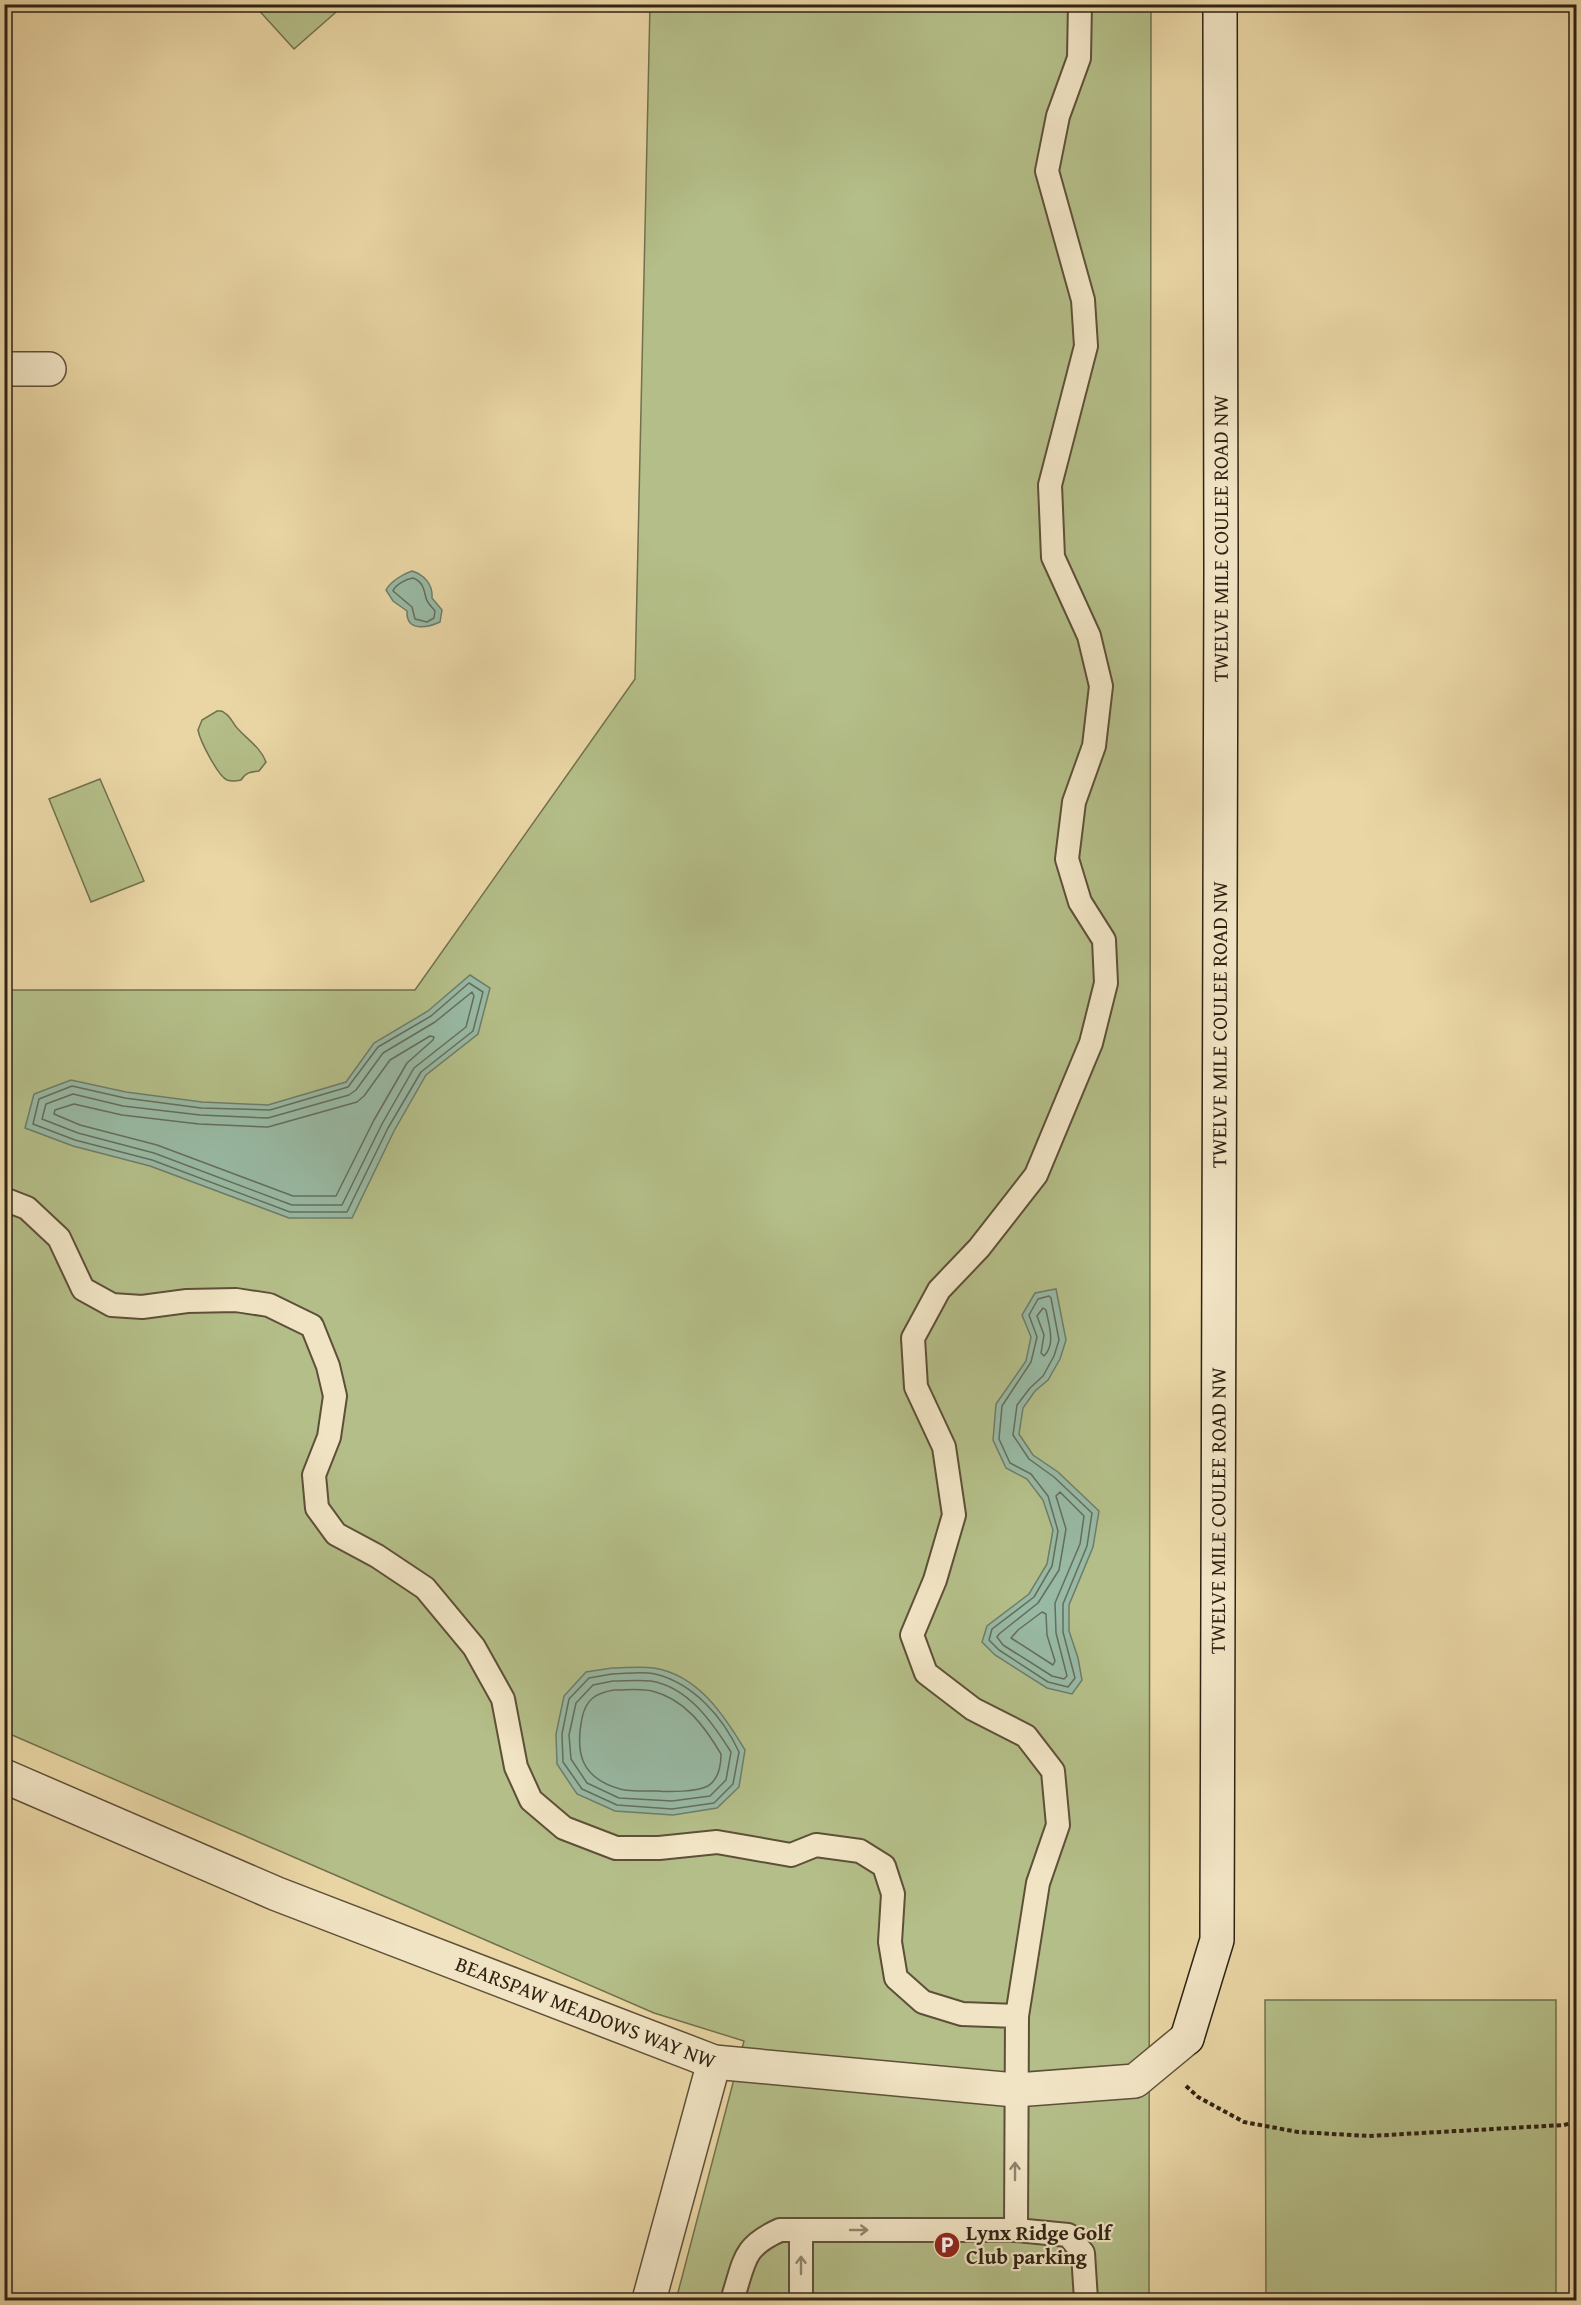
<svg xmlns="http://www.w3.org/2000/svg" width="1581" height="2305" font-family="'Gentium Book Plus',serif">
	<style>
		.green { fill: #b4be88; stroke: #72704e; stroke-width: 1.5 }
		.water { fill: #98b9a4; stroke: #6e7d6a; stroke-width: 1.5 }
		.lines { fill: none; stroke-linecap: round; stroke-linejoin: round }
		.shore { stroke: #646e5c; stroke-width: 1.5 }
		.lane-casing { stroke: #5e5038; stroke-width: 26 }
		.street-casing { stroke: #5e5038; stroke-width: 36 }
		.secondary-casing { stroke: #2f2314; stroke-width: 36 }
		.path { stroke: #2f2314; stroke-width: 4; stroke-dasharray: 4.5 3; stroke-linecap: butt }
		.lane { stroke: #f1e4c4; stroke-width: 22 }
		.street { stroke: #f1e4c4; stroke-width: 33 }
		.secondary { stroke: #f1e4c4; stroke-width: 33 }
		.oneway { stroke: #90846c }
		.labels { text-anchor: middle; stroke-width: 4.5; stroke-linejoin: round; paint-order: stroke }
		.street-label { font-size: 21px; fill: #2f2314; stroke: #f1e4c4 }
		.poi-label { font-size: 21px; font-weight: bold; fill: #2f2314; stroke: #f1e4c4; text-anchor: start }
	</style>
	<rect width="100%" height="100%" fill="#ead6a5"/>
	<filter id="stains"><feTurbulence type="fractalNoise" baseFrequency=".00333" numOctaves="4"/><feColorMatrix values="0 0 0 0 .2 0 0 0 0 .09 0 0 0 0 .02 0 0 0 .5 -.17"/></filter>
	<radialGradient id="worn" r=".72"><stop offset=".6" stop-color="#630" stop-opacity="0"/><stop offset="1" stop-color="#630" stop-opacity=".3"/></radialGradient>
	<path class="green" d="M 254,5 L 344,5 L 294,49 Z
		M 650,5 L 1151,5 L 1149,2300 L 676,2300 L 744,2041 L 654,2013 L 5,1732 L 5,990 L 415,990 L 635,679 Z
		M 217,711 C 222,711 221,710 226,714 C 231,717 233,724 238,729 C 248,740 261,748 266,762 L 259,771 C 251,772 246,772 241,780 C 237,781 232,782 227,780 C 218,776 200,741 198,730 L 202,720 Z
		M 100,779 L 144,881 L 91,902 L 49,799 Z
		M 1265,2000 L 1556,2000 L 1556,2300 L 1266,2300 Z"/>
	<path class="water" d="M 412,571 C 425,575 433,585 432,598 L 442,610 L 440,622 C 427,628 406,632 407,611 L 393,601 L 386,590 C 391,581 403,574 412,571 Z
		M 470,975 L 490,988 L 478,1034 L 426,1075 L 394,1131 L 352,1218 L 289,1218 L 150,1166 L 73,1146 L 25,1128 L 34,1094 L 71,1080 L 126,1092 L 202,1102 L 268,1105 L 346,1082 L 374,1043 L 428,1011 Z
		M 1056,1289 L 1066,1340 L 1060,1359 L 1048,1380 L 1035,1391 L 1023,1408 L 1019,1434 L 1033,1455 L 1058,1472 L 1099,1511 L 1093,1547 L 1069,1605 L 1069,1631 L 1078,1658 L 1082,1680 L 1072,1694 L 1047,1688 L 995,1655 L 982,1642 L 987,1626 L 1029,1594 L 1047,1564 L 1053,1530 L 1043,1500 L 1027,1479 L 1006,1468 L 993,1440 L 996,1404 L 1026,1361 L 1031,1337 L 1022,1315 L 1035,1293 Z
		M 612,1668 C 625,1668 641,1666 654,1668 C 698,1675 724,1715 745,1750 L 739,1787 L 717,1808 L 673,1815 L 615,1811 L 577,1794 L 557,1764 L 556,1734 L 564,1696 L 586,1672 Z"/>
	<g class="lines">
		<path class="shore" d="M 413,578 C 423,582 424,589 426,598 C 427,603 433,608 435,611 L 434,618 L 427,622 L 415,619 L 412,607 L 393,591 C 395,585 406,579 413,578 Z
			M 469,983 L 483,992 L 473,1031 L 421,1072 L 388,1128 L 347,1212 L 290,1212 L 152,1160 L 75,1140 L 33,1124 L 39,1099 L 72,1086 L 125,1098 L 201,1108 L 270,1110 L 348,1087 L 378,1047 L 431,1016 Z
			M 472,992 L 474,996 L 466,1027 L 414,1068 L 382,1124 L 342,1205 L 292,1205 L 154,1153 L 78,1133 L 42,1119 L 46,1104 L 73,1094 L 123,1106 L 200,1115 L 268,1118 L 349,1095 L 356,1090 L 383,1053 L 435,1022 Z
			M 430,1036 L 434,1037 L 433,1040 L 407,1063 L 374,1120 L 336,1196 L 293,1196 L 157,1145 L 80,1125 L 54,1114 L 55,1110 L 74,1104 L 122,1115 L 199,1124 L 268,1127 L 357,1102 L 364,1096 L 390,1060 Z
			M 1049,1296 L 1051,1298 L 1059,1340 L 1054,1356 L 1043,1376 L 1030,1388 L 1017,1405 L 1013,1435 L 1029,1459 L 1054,1477 L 1092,1513 L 1087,1546 L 1063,1604 L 1063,1632 L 1075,1678 L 1068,1687 L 1048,1682 L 999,1650 L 989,1640 L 992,1629 L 1034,1597 L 1052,1566 L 1058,1531 L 1048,1496 L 1031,1474 L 1010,1463 L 999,1439 L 1002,1406 L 1031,1362 L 1037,1337 L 1029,1315 L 1038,1299 Z
			M 1043,1308 L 1046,1310 C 1049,1326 1056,1344 1044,1356 L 1041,1353 L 1044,1335 L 1037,1316 Z
			M 1060,1492 L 1084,1516 L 1080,1544 L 1055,1603 L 1056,1633 L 1067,1676 L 1064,1679 L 1052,1676 L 1003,1645 L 997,1637 L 999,1634 L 1038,1603 L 1059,1570 L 1066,1529 L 1056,1496 Z
			M 1042,1612 L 1046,1614 L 1047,1635 L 1055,1661 L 1053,1665 L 1011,1638 L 1018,1630 Z
			M 612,1674 C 625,1674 642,1671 655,1674 C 693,1683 723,1717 739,1752 L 733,1784 L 714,1803 L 672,1809 L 617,1805 L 582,1789 L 563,1762 L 562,1734 L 569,1699 L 589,1678 Z
			M 613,1681 C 625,1681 639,1680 651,1681 C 688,1687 712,1722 731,1752 L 726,1780 L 710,1796 L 672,1801 L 619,1798 L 587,1783 L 571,1759 L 569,1735 L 576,1703 L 593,1685 Z
			M 614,1690 C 626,1690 641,1688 652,1691 C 685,1699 705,1727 721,1754 C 721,1766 719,1779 708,1786 C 697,1792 669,1792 657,1791 C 645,1791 631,1792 620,1789 C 581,1778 575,1753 582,1718 C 586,1699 596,1693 614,1690 Z"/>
		<defs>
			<path id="lane" d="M 4,1199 L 27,1208 L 59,1238 L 83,1289 L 112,1305 L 142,1307 L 187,1301 L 236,1300 L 269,1305 L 312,1326 L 328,1366 L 335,1396 L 329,1437 L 314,1475 L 317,1508 L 336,1534 L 377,1556 L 425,1588 L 474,1647 L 503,1699 L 516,1767 L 531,1800 L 564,1828 L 616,1848 L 659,1848 L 717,1842 L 791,1855 L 816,1845 L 860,1851 L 884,1866 L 893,1894 L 890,1942 L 896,1978 L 923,2002 L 962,2014 L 1017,2016
				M 801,2230 L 801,2300
				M 1016,2230 L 1017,2016 L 1038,1883 L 1058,1825 L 1053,1771 L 1026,1736 L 973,1709 L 926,1673 L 912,1635 L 935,1580 L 954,1515 L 944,1447 L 916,1387 L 913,1338 L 939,1290 L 979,1248 L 1036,1175 L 1091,1043 L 1106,983 L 1104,940 L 1080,902 L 1067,859 L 1074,802 L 1094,746 L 1101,686 L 1089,636 L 1053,557 L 1050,485 L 1086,346 L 1083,300 L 1047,171 L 1058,116 L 1079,58 L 1080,4
				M 733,2300 L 734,2294 C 745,2259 744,2246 780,2230 L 1016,2230 L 1068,2235 L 1083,2253 L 1086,2300"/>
			<g id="street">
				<path d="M 4,369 L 49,369"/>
				<path id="s1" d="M 4,1776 L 277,1894 L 714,2062 L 1015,2090 L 1135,2081 L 1187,2038"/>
				<path d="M 649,2300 L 714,2062"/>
			</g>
			<g id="secondary">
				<path id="s2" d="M 1187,2038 L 1217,1940 L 1221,570 L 1220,4"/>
			</g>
		</defs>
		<use href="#lane" class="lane-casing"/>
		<use href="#street" class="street-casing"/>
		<use href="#secondary" class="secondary-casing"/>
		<path class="path" d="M 1186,2086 L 1198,2097 L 1244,2122 L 1298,2132 L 1369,2136 L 1564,2125 L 1576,2122"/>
		<use href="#lane" class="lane"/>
		<use href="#street" class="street"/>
		<use href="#secondary" class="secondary"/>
	</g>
	<defs><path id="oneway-shaft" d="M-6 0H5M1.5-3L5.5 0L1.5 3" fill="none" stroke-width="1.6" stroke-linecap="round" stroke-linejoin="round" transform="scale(1.5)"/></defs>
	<g class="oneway">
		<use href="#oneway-shaft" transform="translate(1015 2171) rotate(-90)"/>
		<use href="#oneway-shaft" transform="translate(859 2230)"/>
		<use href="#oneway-shaft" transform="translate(801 2265) rotate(-90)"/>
	</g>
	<defs>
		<symbol id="parking-disc" viewBox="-11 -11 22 22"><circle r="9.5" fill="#8f2418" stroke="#f1e4c4"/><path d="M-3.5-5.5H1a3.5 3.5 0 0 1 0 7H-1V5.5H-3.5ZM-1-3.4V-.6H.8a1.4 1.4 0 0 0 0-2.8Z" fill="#fff"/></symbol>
	</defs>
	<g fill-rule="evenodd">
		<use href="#parking-disc" x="932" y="2230" width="30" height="30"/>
	</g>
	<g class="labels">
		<g class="street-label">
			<text dy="7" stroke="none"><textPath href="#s2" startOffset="1504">TWELVE MILE COULEE ROAD NW</textPath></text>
			<text dy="7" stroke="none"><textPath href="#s2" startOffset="1018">TWELVE MILE COULEE ROAD NW</textPath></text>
			<text dy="7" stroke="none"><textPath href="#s2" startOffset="532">TWELVE MILE COULEE ROAD NW</textPath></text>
			<text dy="7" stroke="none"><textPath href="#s1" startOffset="628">BEARSPAW MEADOWS WAY NW</textPath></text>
		</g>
		<g class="poi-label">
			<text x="966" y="2240">Lynx Ridge Golf<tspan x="966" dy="24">Club parking</tspan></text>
		</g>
	</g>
	<rect width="1581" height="2305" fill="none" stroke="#ead6a5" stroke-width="24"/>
	<rect x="6" y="6" width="1569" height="2293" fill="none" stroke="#2f2314" stroke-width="3"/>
	<rect x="12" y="12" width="1557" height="2281" fill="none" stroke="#2f2314" stroke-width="1.5"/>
	<rect width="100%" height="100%" filter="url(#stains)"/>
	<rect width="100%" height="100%" fill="url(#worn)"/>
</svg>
